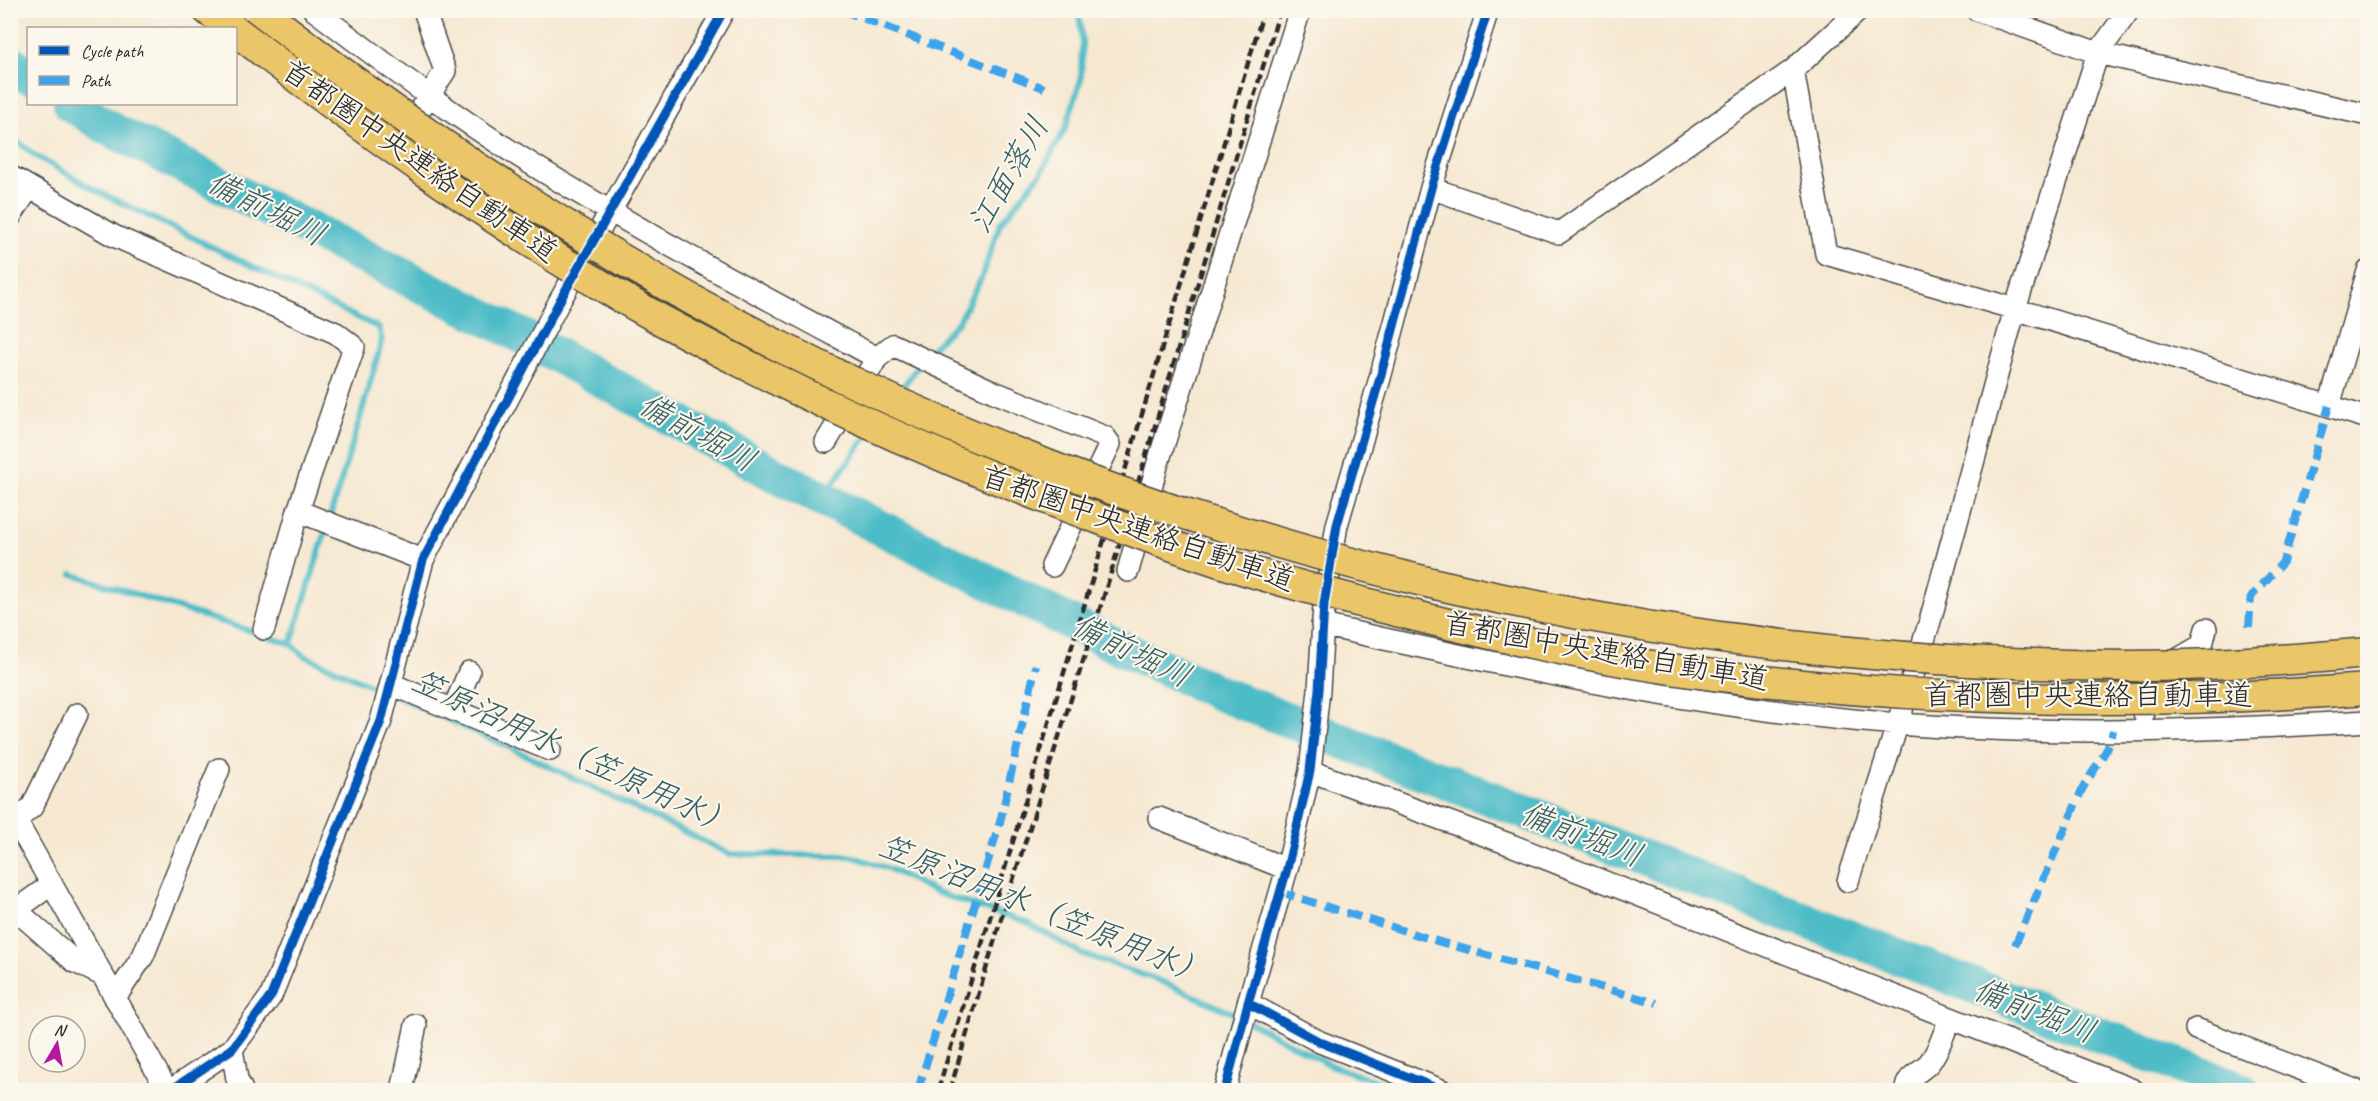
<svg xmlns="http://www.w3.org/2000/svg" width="2378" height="1101" font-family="Caveat,'Klee One',sans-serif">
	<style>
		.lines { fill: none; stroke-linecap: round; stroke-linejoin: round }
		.stream { stroke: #4ebcc7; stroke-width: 6 }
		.river { stroke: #4ebcc7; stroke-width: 36 }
		.minor-casing { stroke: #494744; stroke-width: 24 }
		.highway-casing { stroke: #494744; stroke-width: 33 }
		.minor { stroke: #fff; stroke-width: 21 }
		.highway { stroke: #ebc669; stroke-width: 30 }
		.rail { stroke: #2b2b2b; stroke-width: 4.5; stroke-dasharray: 9 4.5; stroke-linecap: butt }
		.highway-bridge-casing { stroke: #494744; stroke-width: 33; stroke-linecap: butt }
		.highway-bridge { stroke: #ebc669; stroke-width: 30 }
		.quiet { stroke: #3ea3eb; stroke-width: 8; stroke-dasharray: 15 8; stroke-linecap: butt }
		.cycleway-casing { stroke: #fbf7ec; stroke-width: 13 }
		.cycleway { stroke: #0057b8; stroke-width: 9 }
		.labels { text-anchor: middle; stroke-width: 4.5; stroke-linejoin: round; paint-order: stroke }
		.street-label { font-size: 30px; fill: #2b2b2b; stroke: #fbf7ec }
		.water-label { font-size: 32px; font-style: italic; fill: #375e62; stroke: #fbf7ec }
	</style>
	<rect width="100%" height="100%" fill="#fbf7ec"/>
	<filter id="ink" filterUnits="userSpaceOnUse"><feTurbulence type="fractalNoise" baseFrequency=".0167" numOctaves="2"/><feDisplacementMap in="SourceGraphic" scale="12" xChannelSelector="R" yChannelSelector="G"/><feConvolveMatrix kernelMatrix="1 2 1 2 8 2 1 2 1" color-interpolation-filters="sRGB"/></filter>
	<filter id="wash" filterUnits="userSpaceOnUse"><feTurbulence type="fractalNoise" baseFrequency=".008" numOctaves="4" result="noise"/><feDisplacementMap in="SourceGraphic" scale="24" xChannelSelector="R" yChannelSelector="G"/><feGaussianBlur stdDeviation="1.35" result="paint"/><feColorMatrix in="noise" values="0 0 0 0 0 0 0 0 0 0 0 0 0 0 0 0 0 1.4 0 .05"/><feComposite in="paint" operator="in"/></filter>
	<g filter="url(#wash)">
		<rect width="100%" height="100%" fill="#f6e8d1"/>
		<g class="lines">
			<path class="stream" d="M 10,135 L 34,155 L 99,192 L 379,328 L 382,340 L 362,412 L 291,644
				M 933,347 L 958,322 L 981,279 L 1000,224 L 1041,173 L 1066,127 L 1081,79 L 1082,44 L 1079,10
				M 899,392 L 918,366
				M 823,497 L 870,432
				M 72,574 L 291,644 L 303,655 L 513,749 L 730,854 L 851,856 L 890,869 L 937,893 L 1027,923 L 1082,954 L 1158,980 L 1239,1016
				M 1248,1021 L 1332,1066 L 1403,1090"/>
			<path class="river" d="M 10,62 L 28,76
				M 71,104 L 110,129 L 520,335 L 785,480 L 1119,647 L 1219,693 L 2242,1090"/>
		</g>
	</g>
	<g filter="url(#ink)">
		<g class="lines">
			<defs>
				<path id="minor" d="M 314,10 C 383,62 452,115 525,160 C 639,231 758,294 877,358
					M 1977,10 L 2098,53 L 2368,115
					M 1793,70 L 1826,254 L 2015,309 L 2368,418
					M 400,140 L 445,71 L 424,10
					M 10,176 L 114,236 L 336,333 L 354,347 L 298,511 L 423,560
					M 1431,188 L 1559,233 L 1793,70 L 1859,10
					M 10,217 L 29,188
					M 2329,406 L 2368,271
					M 826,442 L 877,358 L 893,345 L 994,392 L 1105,437 L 1110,444 L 1052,566
					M 1128,571 L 1157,466 L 1300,10
					M 1322,625 C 1494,664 1667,701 1843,719 C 2017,737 2194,732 2368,721
					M 264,629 L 298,511
					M 391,684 L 550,750
					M 453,710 L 469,672
					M 2144,713 L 2147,677 L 2202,645 L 2206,629
					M 1310,771 L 1506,843 L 2133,1090
					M 10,810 L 167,1090
					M 1159,818 L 1287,869
					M 16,820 L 32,807 L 77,714
					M 1848,881 L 1930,621 L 2015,309 L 2098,53 L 2129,10
					M 16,910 L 75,962 L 102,975
					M 10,914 L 52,884
					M 115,998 L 143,956 L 219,769
					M 1248,1003 L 1320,1042 L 1441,1090
					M 2196,1029 L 2355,1090
					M 232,1049 L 237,1079 L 242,1090
					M 171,1090 L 232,1049 L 271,996 L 381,721 L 423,560 L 559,302 L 724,10
					M 402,1090 L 416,1025
					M 1225,1090 L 1248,1003 L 1287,869 L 1310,771 L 1319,690 L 1324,604 L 1337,525 L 1380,378 L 1431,188 L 1488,10
					M 1906,1090 C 1906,1076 1921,1072 1929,1063 C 1939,1051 1944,1032 1950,1019"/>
				<path id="highway" d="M 208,10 L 232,28"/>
			</defs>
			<use href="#minor" class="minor-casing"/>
			<use href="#highway" class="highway-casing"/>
			<use href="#minor" class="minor"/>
			<use href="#highway" class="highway"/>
			<path class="rail" d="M 938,1090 L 1264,10
				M 950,1090 L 1006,902 L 1103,599 L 1280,10"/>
			<defs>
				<path id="highway-bridge" d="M 260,10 C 424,138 597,254 783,348 C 1196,557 1668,664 2130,666 C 2209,666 2288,660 2368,653
					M 236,31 C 372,136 513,238 663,321 C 808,400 958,467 1113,524 C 1167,544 1221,564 1276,579 C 1328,594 1380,607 1432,620 C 1525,643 1619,663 1714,675 C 1931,703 2150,705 2368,689"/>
			</defs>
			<use href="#highway-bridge" class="highway-bridge-casing"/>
			<use href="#highway-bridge" class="highway-bridge"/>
			<path class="quiet" d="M 842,10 L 1044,88
				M 2249,627 L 2251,597 L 2283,562 L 2329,406
				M 1280,892 L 1440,942 L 1657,1003
				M 2015,945 L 2081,792 C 2092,769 2109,754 2113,730
				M 918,1090 L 1000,822 L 1036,665
				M 2112,1090 L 2119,1085"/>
			<defs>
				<path id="cycleway" d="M 1248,1003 L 1320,1042 L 1441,1090
					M 171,1090 L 232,1049 L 271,996 L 381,721 L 423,560 L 559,302 L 724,10
					M 1225,1090 L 1248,1003 L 1287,869 L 1310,771 L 1319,690 L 1324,604 L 1337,525 L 1380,378 L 1431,188 L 1488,10"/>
			</defs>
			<use href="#cycleway" class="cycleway-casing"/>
			<use href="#cycleway" class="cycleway"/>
		</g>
	</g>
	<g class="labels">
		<g class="street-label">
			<text transform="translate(420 161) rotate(35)" y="10">首都圏中央連絡自動車道</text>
			<text transform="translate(1138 528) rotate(19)" y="10">首都圏中央連絡自動車道</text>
			<text transform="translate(1606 651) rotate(10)" y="10">首都圏中央連絡自動車道</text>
			<text x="2088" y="705">首都圏中央連絡自動車道</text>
		</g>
		<g class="water-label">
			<text transform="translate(1008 174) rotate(-60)" y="11">江面落川</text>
			<text transform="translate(267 208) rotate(27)" y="11">備前堀川</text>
			<text transform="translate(698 432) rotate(29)" y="11">備前堀川</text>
			<text transform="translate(1132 650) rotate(26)" y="11">備前堀川</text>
			<text transform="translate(574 752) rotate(25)" y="11">笠原沼用水（笠原用水）</text>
			<text transform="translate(1582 834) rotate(21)" y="11">備前堀川</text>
			<text transform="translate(1044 909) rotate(22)" y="11">笠原沼用水（笠原用水）</text>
			<text transform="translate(2035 1010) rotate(21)" y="11">備前堀川</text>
		</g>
	</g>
	<rect width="2378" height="1101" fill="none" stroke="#fbf7ec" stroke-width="36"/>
	<rect x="27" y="27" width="210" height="78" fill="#fbf7ec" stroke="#a8a59f" stroke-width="1.5"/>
	<rect x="39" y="46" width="30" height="9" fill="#0057b8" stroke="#a8a59f" stroke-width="1.5"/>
	<text x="81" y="57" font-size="18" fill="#2b2b2b">Cycle path</text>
	<rect x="39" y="76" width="30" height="9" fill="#3ea3eb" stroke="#a8a59f" stroke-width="1.5"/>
	<text x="81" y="87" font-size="18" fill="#2b2b2b">Path</text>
	<g transform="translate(57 1044) rotate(10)"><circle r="28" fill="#fbf7ec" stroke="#a8a59f" stroke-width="1.5"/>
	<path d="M0-4.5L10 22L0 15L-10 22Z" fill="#b5179e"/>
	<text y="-9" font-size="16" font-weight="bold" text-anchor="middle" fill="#2b2b2b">N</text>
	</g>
</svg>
